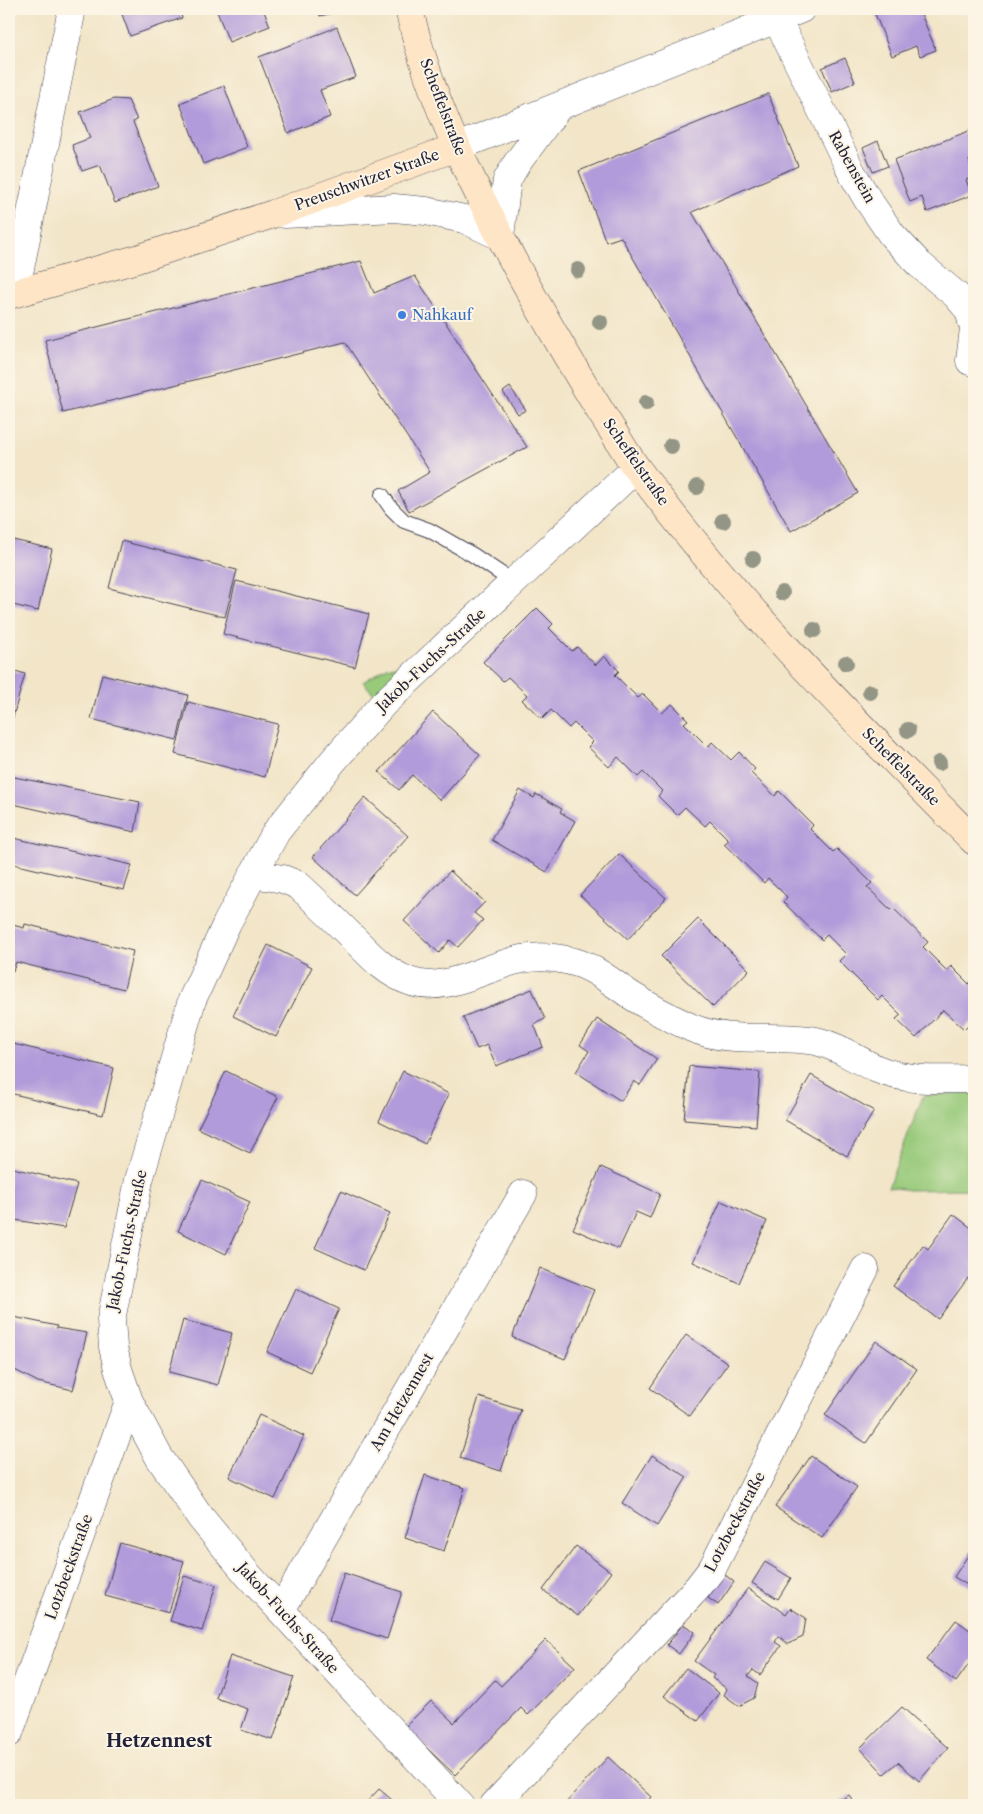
<svg xmlns="http://www.w3.org/2000/svg" width="983" height="1814" font-family="'Libre Caslon Text',serif">
	<style>
		.green { fill: #98ca7a; stroke: #5d765a }
		.building { fill: #b29bda }
		.lines { fill: none; stroke-linecap: round; stroke-linejoin: round }
		.lane-casing { stroke: #413f50; stroke-width: 16 }
		.street-casing { stroke: #413f50; stroke-width: 29 }
		.secondary-casing { stroke: #413f50; stroke-width: 29 }
		.lane { stroke: #fff; stroke-width: 14 }
		.street { stroke: #fff; stroke-width: 28 }
		.secondary { stroke: #fde5c5; stroke-width: 28 }
		.tree { fill: #939585 }
		.shop-dot { fill: #3f7fe0; stroke: #fcf5e5; stroke-width: 2 }
		.labels { text-anchor: middle; stroke-width: 4; stroke-linejoin: round; paint-order: stroke }
		.street-label { font-size: 15px; fill: #22223b; stroke: #fcf5e5 }
		.shop-label { font-size: 15px; fill: #366cbe; stroke: #fcf5e5; text-anchor: start }
		.quarter-label { font-size: 18px; font-weight: bold; fill: #22223b; stroke: #fcf5e5 }
	</style>
	<rect width="100%" height="100%" fill="#fcf5e5"/>
	<filter id="ink" filterUnits="userSpaceOnUse"><feTurbulence type="fractalNoise" baseFrequency=".02" numOctaves="2"/><feDisplacementMap in="SourceGraphic" scale="10" xChannelSelector="R" yChannelSelector="G"/><feConvolveMatrix kernelMatrix="1 2 1 2 8 2 1 2 1" color-interpolation-filters="sRGB"/></filter>
	<filter id="wash" filterUnits="userSpaceOnUse"><feTurbulence type="fractalNoise" baseFrequency=".0096" numOctaves="4" result="noise"/><feDisplacementMap in="SourceGraphic" scale="20" xChannelSelector="R" yChannelSelector="G"/><feGaussianBlur stdDeviation="1.12" result="paint"/><feColorMatrix in="noise" values="0 0 0 0 0 0 0 0 0 0 0 0 0 0 0 0 0 1.4 0 .05"/><feComposite in="paint" operator="in"/></filter>
	<g filter="url(#wash)">
		<rect width="100%" height="100%" fill="#f2e5c8"/>
		<path class="green" d="M 428,662 L 383,704 L 363,682 L 387,667 Z
			M 974,1092 L 974,1189 L 909,1190 L 888,1187 L 923,1096 Z"/>
		<g id="blocks">
			<path class="building" d="M 120,9 L 179,9 L 182,18 L 130,36 Z
				M 216,9 L 263,9 L 270,26 L 229,42 Z
				M 318,9 L 347,9 L 347,10 L 320,16 Z
				M 873,9 L 919,9 L 936,50 L 920,56 L 916,46 L 892,56 Z
				M 337,27 L 356,77 L 320,90 L 330,117 L 288,133 L 259,57 Z
				M 845,58 L 855,82 L 832,92 L 822,68 Z
				M 224,86 L 247,147 L 203,164 L 180,103 Z
				M 768,94 L 798,166 L 692,212 L 858,493 L 791,531 L 621,237 L 606,242 L 579,171 Z
				M 114,99 L 128,100 L 137,120 L 133,122 L 158,186 L 115,203 L 100,165 L 82,171 L 72,145 L 90,138 L 80,112 Z
				M 974,129 L 974,158 L 969,160 L 974,177 L 966,180 L 972,195 L 927,212 L 922,197 L 910,202 L 894,160 Z
				M 878,141 L 888,166 L 873,172 L 863,148 Z
				M 361,261 L 374,293 L 415,276 L 527,447 L 409,511 L 398,491 L 430,472 L 345,342 L 63,413 L 45,340 Z
				M 510,387 L 526,410 L 518,414 L 503,392 Z
				M 9,539 L 52,549 L 38,611 L 9,604 Z
				M 121,541 L 237,570 L 225,617 L 109,588 Z
				M 236,581 L 369,614 L 355,667 L 223,634 Z
				M 537,608 L 553,624 L 549,628 L 572,651 L 577,647 L 596,665 L 604,656 L 619,671 L 615,675 L 638,698 L 643,694 L 662,713 L 672,704 L 688,720 L 684,723 L 708,747 L 712,742 L 731,760 L 739,752 L 755,769 L 751,773 L 775,796 L 779,791 L 813,825 L 810,829 L 833,852 L 837,849 L 872,883 L 867,887 L 891,910 L 893,908 L 928,942 L 923,947 L 947,971 L 951,966 L 969,984 L 974,979 L 974,1019 L 964,1029 L 943,1010 L 916,1038 L 896,1019 L 901,1015 L 882,996 L 878,1000 L 839,961 L 846,954 L 827,935 L 822,940 L 783,902 L 787,897 L 768,878 L 764,883 L 724,844 L 729,840 L 710,821 L 705,826 L 685,807 L 677,815 L 658,796 L 662,791 L 643,772 L 638,777 L 618,757 L 609,767 L 588,747 L 593,742 L 574,723 L 569,728 L 551,710 L 542,719 L 522,700 L 527,695 L 508,677 L 503,681 L 483,662 Z
				M 9,669 L 25,674 L 9,731 Z
				M 102,674 L 188,695 L 177,740 L 91,719 Z
				M 188,702 L 278,724 L 265,777 L 175,754 Z
				M 433,712 L 480,755 L 440,800 L 412,775 L 399,790 L 379,772 Z
				M 9,776 L 140,802 L 135,832 L 9,803 Z
				M 520,790 L 534,798 L 536,794 L 562,809 L 560,812 L 575,821 L 547,872 L 492,840 Z
				M 365,797 L 408,836 L 355,895 L 313,857 Z
				M 9,837 L 132,865 L 124,890 L 9,863 Z
				M 619,854 L 666,898 L 628,939 L 580,895 Z
				M 450,871 L 485,902 L 474,913 L 483,920 L 458,947 L 450,940 L 439,953 L 404,921 Z
				M 698,919 L 749,970 L 713,1007 L 661,956 Z
				M 9,924 L 24,928 L 25,924 L 133,951 L 124,989 L 16,962 L 13,971 L 9,970 Z
				M 268,945 L 312,967 L 276,1037 L 233,1016 Z
				M 532,989 L 545,1019 L 534,1024 L 543,1047 L 496,1066 L 487,1045 L 477,1049 L 463,1017 Z
				M 597,1019 L 657,1059 L 640,1085 L 634,1081 L 621,1101 L 576,1072 L 589,1051 L 580,1045 Z
				M 9,1043 L 114,1068 L 103,1115 L 9,1093 Z
				M 689,1066 L 760,1072 L 756,1126 L 684,1120 Z
				M 226,1071 L 278,1097 L 250,1153 L 198,1128 Z
				M 403,1071 L 449,1094 L 425,1144 L 379,1121 Z
				M 811,1075 L 874,1111 L 847,1156 L 785,1120 Z
				M 9,1167 L 77,1184 L 64,1228 L 9,1219 Z
				M 601,1167 L 660,1194 L 650,1218 L 636,1212 L 619,1249 L 573,1229 Z
				M 202,1180 L 250,1202 L 226,1254 L 178,1231 Z
				M 341,1191 L 390,1213 L 364,1270 L 315,1248 Z
				M 721,1201 L 767,1221 L 739,1283 L 693,1262 Z
				M 953,1214 L 974,1230 L 974,1280 L 973,1282 L 968,1278 L 938,1319 L 893,1286 L 923,1245 L 928,1249 Z
				M 540,1268 L 594,1290 L 565,1359 L 512,1337 Z
				M 296,1289 L 339,1309 L 310,1372 L 267,1352 Z
				M 9,1316 L 57,1326 L 56,1328 L 87,1333 L 73,1390 L 38,1382 L 9,1367 Z
				M 183,1320 L 232,1333 L 218,1385 L 169,1372 Z
				M 686,1335 L 728,1363 L 690,1416 L 650,1388 Z
				M 876,1341 L 917,1369 L 866,1443 L 825,1415 Z
				M 479,1397 L 521,1410 L 501,1471 L 460,1458 Z
				M 259,1415 L 304,1436 L 275,1499 L 229,1477 Z
				M 652,1455 L 687,1477 L 657,1526 L 622,1503 Z
				M 811,1456 L 857,1487 L 822,1538 L 775,1507 Z
				M 425,1475 L 465,1488 L 444,1551 L 405,1538 Z
				M 120,1543 L 184,1561 L 169,1613 L 105,1596 Z
				M 576,1546 L 611,1572 L 578,1616 L 543,1590 Z
				M 974,1546 L 974,1589 L 954,1577 Z
				M 765,1562 L 791,1578 L 778,1599 L 752,1583 Z
				M 344,1573 L 402,1592 L 387,1639 L 329,1620 Z
				M 724,1574 L 734,1582 L 718,1605 L 708,1598 Z
				M 184,1576 L 216,1585 L 202,1631 L 170,1621 Z
				M 748,1588 L 786,1614 L 790,1608 L 806,1618 L 803,1637 L 788,1644 L 779,1636 L 775,1642 L 781,1646 L 760,1675 L 753,1670 L 748,1676 L 758,1683 L 754,1698 L 739,1706 L 724,1695 L 727,1689 L 712,1678 L 714,1675 L 694,1661 Z
				M 956,1620 L 974,1633 L 974,1657 L 956,1682 L 926,1660 Z
				M 683,1624 L 695,1632 L 679,1654 L 667,1645 Z
				M 546,1640 L 575,1667 L 528,1715 L 521,1708 L 455,1775 L 405,1727 L 431,1701 L 454,1723 L 495,1680 L 501,1686 Z
				M 230,1656 L 294,1677 L 273,1740 L 241,1730 L 248,1709 L 216,1698 Z
				M 686,1668 L 719,1693 L 698,1721 L 664,1696 Z
				M 902,1707 L 948,1748 L 919,1781 L 898,1762 L 884,1774 L 860,1748 Z
				M 608,1757 L 651,1797 L 644,1805 L 564,1805 Z
				M 379,1789 L 398,1805 L 364,1805 Z
				M 849,1795 L 856,1805 L 832,1805 Z"/>
		</g>
	</g>
	<g filter="url(#ink)">
		<use href="#blocks" fill-opacity="0" stroke="#413f50" stroke-width="1"/>
		<g class="lines">
			<defs>
				<path id="lane" d="M 382,495 L 391,508 L 404,521 L 429,530 L 473,555 L 513,582"/>
				<path id="street" d="M 772,9 L 852,173 L 868,200 L 892,235 L 919,264 L 956,295 L 969,310 L 974,329 L 970,361
					M 457,147 L 801,9
					M 285,214 L 394,208 L 426,211 L 464,219 L 500,236 L 507,180 L 517,163 L 559,106
					M 15,293 L 72,9
					M 253,874 L 283,879 L 298,885 C 317,902 335,920 353,938 C 369,954 386,973 409,981 C 444,995 489,965 522,959 C 538,956 554,957 570,961 C 594,966 612,983 632,996 C 651,1008 672,1019 692,1028 C 731,1044 776,1034 816,1041 C 839,1046 856,1060 877,1069 C 908,1082 941,1079 974,1079
					M 281,1610 L 523,1194
					M 9,1733 L 129,1401
					M 460,1805 L 249,1576 L 201,1518 L 159,1457 L 129,1401 L 118,1369 L 113,1347 L 111,1320 L 139,1180 L 192,1000 L 227,923 L 276,832 L 333,761 L 383,704 L 636,468
					M 494,1805 L 698,1587 L 712,1569 L 865,1269"/>
				<path id="secondary" d="M 409,9 C 430,100 473,186 517,268 C 544,317 572,366 602,414 C 614,432 625,452 638,470 C 738,605 856,722 974,841
					M 9,295 L 137,259 L 273,214 L 457,147"/>
			</defs>
			<use href="#lane" class="lane-casing"/>
			<use href="#street" class="street-casing"/>
			<use href="#secondary" class="secondary-casing"/>
			<use href="#lane" class="lane"/>
			<use href="#street" class="street"/>
			<use href="#secondary" class="secondary"/>
		</g>
		<g class="tree">
			<circle cx="578" cy="270" r="8"/>
			<circle cx="600" cy="322" r="8"/>
			<circle cx="646" cy="403" r="8"/>
			<circle cx="671" cy="446" r="8"/>
			<circle cx="697" cy="487" r="8"/>
			<circle cx="723" cy="521" r="8"/>
			<circle cx="753" cy="559" r="8"/>
			<circle cx="782" cy="593" r="8"/>
			<circle cx="814" cy="630" r="8"/>
			<circle cx="846" cy="663" r="8"/>
			<circle cx="870" cy="692" r="8"/>
			<circle cx="908" cy="730" r="8"/>
			<circle cx="939" cy="763" r="8"/>
		</g>
	</g>
	<circle class="shop-dot" cx="402" cy="315" r="5"/>
	<g class="labels">
		<g class="street-label">
			<text transform="translate(443 107) rotate(69)" y="5">Scheffelstraße</text>
			<text transform="translate(852 167) rotate(61)" y="5">Rabenstein</text>
			<text transform="translate(367 180) rotate(-20)" y="5">Preuschwitzer Straße</text>
			<text transform="translate(636 462) rotate(55)" y="5">Scheffelstraße</text>
			<text transform="translate(431 660) rotate(-43)" y="5">Jakob-Fuchs-Straße</text>
			<text transform="translate(901 767) rotate(45)" y="5">Scheffelstraße</text>
			<text transform="translate(127 1240) rotate(-78)" y="5">Jakob-Fuchs-Straße</text>
			<text transform="translate(402 1402) rotate(-60)" y="5">Am Hetzennest</text>
			<text transform="translate(735 1522) rotate(-62)" y="5">Lotzbeckstraße</text>
			<text transform="translate(69 1567) rotate(-70)" y="5">Lotzbeckstraße</text>
			<text transform="translate(288 1618) rotate(48)" y="5">Jakob-Fuchs-Straße</text>
		</g>
		<g class="shop-label">
			<text x="412" y="320">Nahkauf</text>
		</g>
		<g class="quarter-label">
			<text x="159" y="1747">Hetzennest</text>
		</g>
	</g>
	<rect width="983" height="1814" fill="none" stroke="#fcf5e5" stroke-width="30"/>
</svg>
